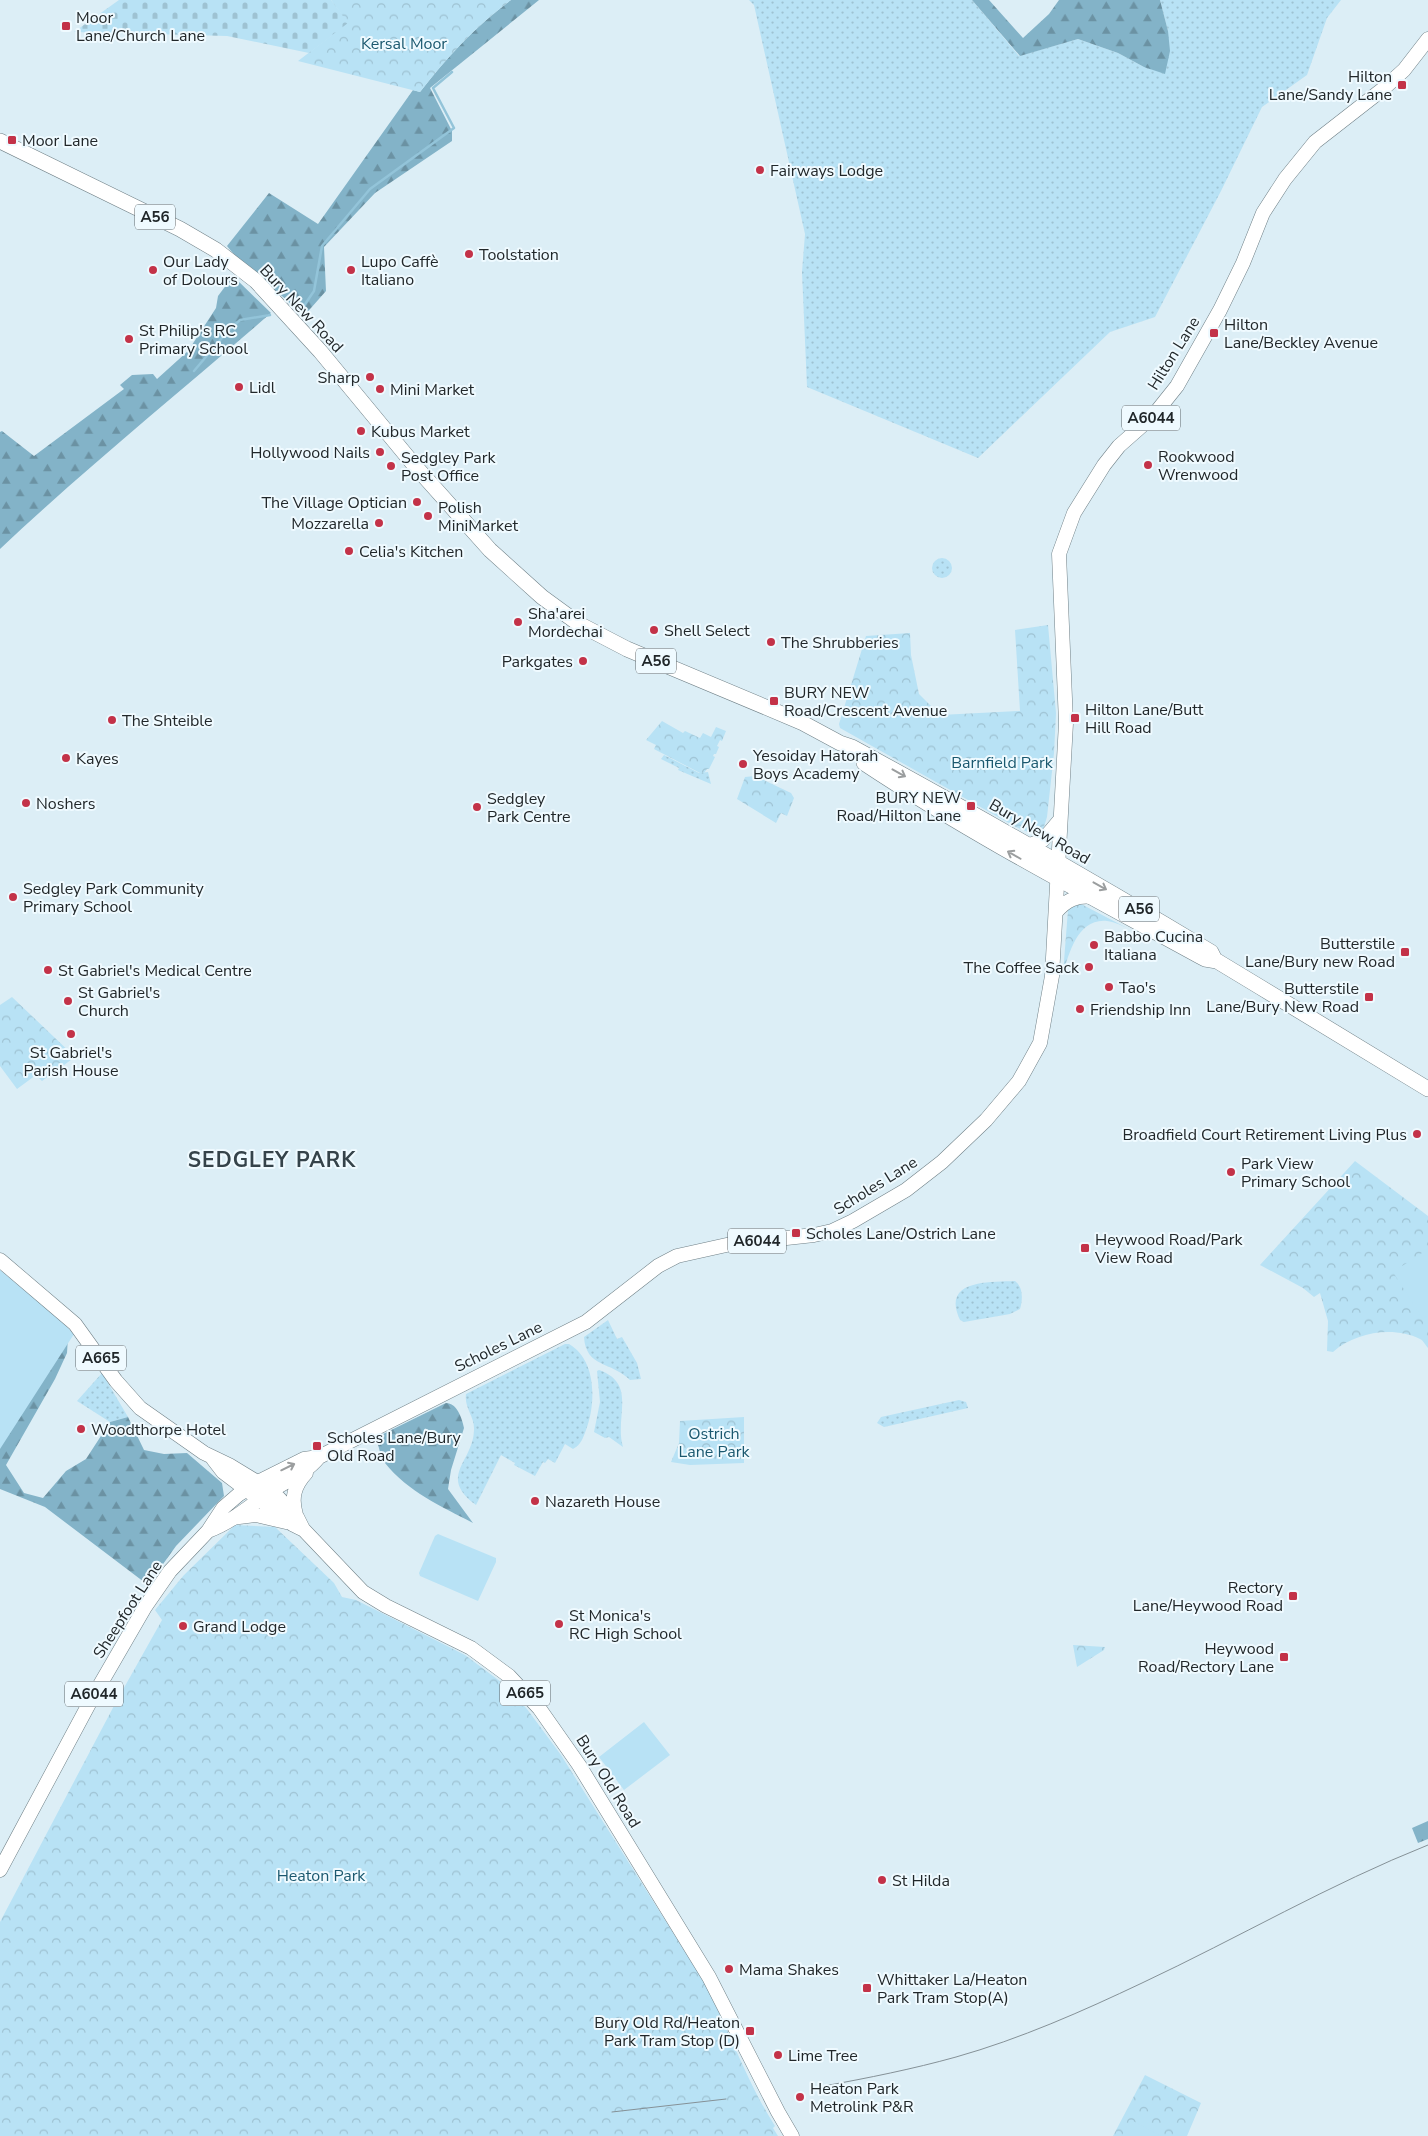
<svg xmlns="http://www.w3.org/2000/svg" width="1428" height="2136" font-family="'Nunito Sans',sans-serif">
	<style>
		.grass { fill: url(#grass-dots) }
		.forest { fill: url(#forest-firs) }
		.cemetery { fill: url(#cemetery-stones) }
		.park { fill: url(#park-crowns) }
		.pitch { fill: #b8e2f5 }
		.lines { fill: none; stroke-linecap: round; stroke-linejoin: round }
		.stream { stroke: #93c4d9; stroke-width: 2.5 }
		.primary-casing { stroke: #708087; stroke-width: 15 }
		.highway-casing { stroke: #708087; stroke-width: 16 }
		.primary { stroke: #fff; stroke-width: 14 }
		.highway { stroke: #fff; stroke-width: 15 }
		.tram { stroke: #859197; stroke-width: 1 }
		.oneway { stroke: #9b9e9f }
		.poi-dot { fill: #c33248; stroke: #effaff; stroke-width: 2 }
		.labels { text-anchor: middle; stroke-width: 4; stroke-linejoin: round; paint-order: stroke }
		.shield { fill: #effaff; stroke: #5f666a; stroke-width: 1 }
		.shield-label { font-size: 15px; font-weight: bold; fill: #21272a }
		.poi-label { font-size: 16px; fill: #21272a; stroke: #effaff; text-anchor: start }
		.park-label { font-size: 16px; fill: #1a586f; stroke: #effaff }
		.street-label { font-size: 16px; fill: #21272a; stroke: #effaff }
		.district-label { font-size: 21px; font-weight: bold; letter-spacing: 1px; fill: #35434a; stroke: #effaff }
	</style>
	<defs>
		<pattern id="grass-dots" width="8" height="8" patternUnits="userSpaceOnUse" patternTransform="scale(1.25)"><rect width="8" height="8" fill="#b8e2f5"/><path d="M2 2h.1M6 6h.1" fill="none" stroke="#9ec2d2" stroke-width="1.8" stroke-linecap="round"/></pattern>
		<pattern id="forest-firs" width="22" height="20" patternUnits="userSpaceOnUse" patternTransform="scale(1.25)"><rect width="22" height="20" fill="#83b3c8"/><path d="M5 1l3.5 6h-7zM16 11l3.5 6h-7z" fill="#6b92a3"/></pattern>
		<pattern id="cemetery-stones" width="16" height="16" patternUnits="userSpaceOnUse" patternTransform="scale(1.25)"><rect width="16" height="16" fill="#b8e2f5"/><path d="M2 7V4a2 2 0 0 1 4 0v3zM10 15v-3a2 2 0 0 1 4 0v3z" fill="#9ec2d2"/></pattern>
		<pattern id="park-crowns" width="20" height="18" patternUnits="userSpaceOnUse" patternTransform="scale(1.25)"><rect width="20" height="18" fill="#b8e2f5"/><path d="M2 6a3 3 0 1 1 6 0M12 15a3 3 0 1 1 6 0" fill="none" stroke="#9ec2d2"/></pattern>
	</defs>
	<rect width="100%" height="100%" fill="#dceef6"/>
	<path class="grass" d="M 749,0 L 972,0 L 1019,56 L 1078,39 L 1118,53 L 1144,67 L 1168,31 L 1160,0 L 1341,0 L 1327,18 L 1307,75 L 1262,107 L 1221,191 L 1155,317 L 1110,332 L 978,458 L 807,387 L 802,272 L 805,234 L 754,5 Z
		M932 568a10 10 0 1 1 20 0a10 10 0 1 1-20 0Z
		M 664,755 L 699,773 L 708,772 L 711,784 L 678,770 L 679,768 L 661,759 Z
		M 1015,1281 C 1023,1287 1023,1299 1020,1309 L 1010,1314 L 964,1322 L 960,1320 C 941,1280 988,1282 1015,1281 Z
		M 608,1320 L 617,1339 L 622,1337 L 637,1363 L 641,1379 L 630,1380 C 611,1361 586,1368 584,1337 Z
		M 565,1344 L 569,1344 C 597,1360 596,1404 586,1430 C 583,1438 581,1445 573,1449 L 565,1444 L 555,1463 L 548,1459 L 545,1463 L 543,1462 L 535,1476 L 514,1465 L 515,1463 L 501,1455 L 476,1505 C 436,1476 475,1461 474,1428 C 474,1416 464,1407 466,1394 Z
		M 599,1370 C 638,1384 614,1417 623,1447 L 609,1437 L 605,1438 L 594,1432 L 600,1402 L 597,1371 Z
		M 102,1373 L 128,1417 L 110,1422 L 77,1401 Z
		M 959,1400 L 966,1402 L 968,1408 L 884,1427 L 877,1423 L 881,1417 Z"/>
	<path class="forest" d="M 511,0 L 539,0 L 430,88 L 452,131 L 452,141 L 375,193 L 324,247 L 326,291 L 303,317 C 281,290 248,274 227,246 L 269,193 L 318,224 L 413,90 L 420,92 C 447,57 476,26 511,0 Z
		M 972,0 L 989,0 L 1023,38 L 1049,14 L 1059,0 L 1160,0 L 1168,31 L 1170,51 L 1165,74 L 1144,67 L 1118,53 L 1078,39 L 1020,56 Z
		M 233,276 L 271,313 C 180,392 87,467 0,549 L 0,432 L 2,431 L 34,456 L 124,389 L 120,385 L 132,375 L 153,374 L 157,379 L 188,351 L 216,308 L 218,296 Z
		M 68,1337 L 67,1353 L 55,1379 L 6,1465 L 24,1493 L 43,1498 L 66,1471 L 86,1459 L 110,1422 L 128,1417 L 144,1450 L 164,1454 L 187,1453 L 222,1483 L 224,1496 L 176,1546 L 148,1585 L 45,1507 L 0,1489 L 0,1421 Z
		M 446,1403 C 457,1403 462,1418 464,1428 L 451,1470 L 448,1489 L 473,1523 C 441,1506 408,1492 385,1463 C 379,1455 380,1446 375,1438 Z
		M 1428,1821 L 1428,1839 L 1418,1843 L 1412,1828 Z"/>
	<path class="cemetery" d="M 119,0 L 331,0 L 349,23 L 309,53 L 227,36 L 74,32 Z"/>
	<path class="park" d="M 331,0 L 511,0 C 476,26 447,57 420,92 L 298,61 L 348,23 Z
		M 1048,625 L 1056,713 L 1054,753 L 1047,817 L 1043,830 L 1037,834 L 1028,832 L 1016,827 L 840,728 L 839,724 L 866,636 L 910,633 L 911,655 L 919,694 L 940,715 L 1020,711 L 1015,630 Z
		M 662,721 L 683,733 L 685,731 L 700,738 L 703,733 L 711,737 L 716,727 L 726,731 L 722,741 L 720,740 L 717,746 L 719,747 L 716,754 L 714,754 L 713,756 L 715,757 L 709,769 L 707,769 L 704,773 L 700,773 L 654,749 L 656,745 L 646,740 Z
		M 755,776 L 791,793 L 794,798 L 787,816 L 781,813 L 776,823 L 737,799 L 745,777 Z
		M 1077,904 L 1083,905 L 1129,929 C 1123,926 1115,922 1107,921 C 1078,918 1069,953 1063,974 L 1068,910 Z
		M 12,997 L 75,1057 L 42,1081 L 36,1075 L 17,1089 L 0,1066 L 0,1005 Z
		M 1355,1161 L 1428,1216 L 1428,1348 C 1425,1345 1424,1341 1420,1339 C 1393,1326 1356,1332 1333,1352 L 1327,1351 L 1328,1321 L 1320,1293 L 1314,1297 L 1303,1288 L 1260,1265 Z
		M 744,1417 L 744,1463 L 690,1465 L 671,1462 L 679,1443 L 680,1421 Z
		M 235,1525 L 275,1527 L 334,1583 L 342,1597 L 356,1600 L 465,1655 L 501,1682 L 527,1709 L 561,1755 L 704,1982 C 729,2029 746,2081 775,2126 L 773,2128 L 778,2136 L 0,2136 L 0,1922 L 116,1702 L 162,1620 L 155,1610 L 184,1575 Z
		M 1073,1645 L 1105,1647 L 1104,1650 L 1077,1667 Z
		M 1145,2075 L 1201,2103 L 1187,2136 L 1113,2136 Z"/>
	<path class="pitch" d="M 1428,1249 L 1428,1315 L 1423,1319 L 1393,1272 Z
		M 0,1270 L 58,1318 L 74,1334 L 0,1449 Z
		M 438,1534 L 496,1558 L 496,1562 L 478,1601 L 420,1576 L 419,1573 L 435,1536 Z
		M 644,1722 L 670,1755 L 624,1790 L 599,1757 Z
		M 1131,2120 L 1161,2136 L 1122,2136 Z"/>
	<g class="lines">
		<path class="stream" d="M 301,310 L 314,291 L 322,246 L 370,189 L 454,128 L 433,88 L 452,72
			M 194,371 L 227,332 L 240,320 L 270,315"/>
		<defs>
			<path id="primary" d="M 1027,846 L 1043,840 L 1059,821
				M 1056,912 C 1066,900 1077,895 1093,897
				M 0,1260 L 75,1324 L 116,1381 L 140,1408 L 204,1453 L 229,1465 L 272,1491 L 297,1517 L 303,1529 L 363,1592 L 386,1606 L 471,1648 L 509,1676 L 539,1708 L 579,1765 L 709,1977 L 778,2112 L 792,2136
				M 213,1459 L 223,1472 L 292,1524 L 302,1529
				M 296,1515 C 291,1498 294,1486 306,1473
				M 239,1517 L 256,1515 L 286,1522
				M 208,1531 C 232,1522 250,1506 271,1491 C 288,1480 306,1473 319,1457
				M 0,1870 L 90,1702 L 145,1607 L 170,1571 L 208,1531 L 223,1508 L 238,1495 L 258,1482 L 304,1459 L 319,1457 L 586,1322 L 658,1266 L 677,1256 L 731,1244 L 814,1235 L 832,1231 L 853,1221 L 906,1190 L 942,1162 L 986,1120 L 1019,1081 L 1040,1043 L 1052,976 L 1066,723 L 1059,554 L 1074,513 L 1104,465 L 1119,446 L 1153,416 L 1177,386 L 1220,310 L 1243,263 L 1263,213 L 1285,179 L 1315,142 L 1383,89 L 1404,70 L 1428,39"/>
			<path id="highway" d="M 0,141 L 180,229 L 216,250 L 256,281 L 320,351 L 415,466 L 490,550 L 542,597 L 579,624 L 627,649 L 801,722 L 840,743 L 852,747 C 973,813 1093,881 1211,952 L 1215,960
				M 864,763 C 974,836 1090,896 1205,959 L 1217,961 L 1260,987 L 1428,1089"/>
		</defs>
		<use href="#primary" class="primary-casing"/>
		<use href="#highway" class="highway-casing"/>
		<use href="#primary" class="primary"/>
		<use href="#highway" class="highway"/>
		<path class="tram" d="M 824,2086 C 868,2078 913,2069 956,2057 C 1020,2039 1083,2011 1142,1983 C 1238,1938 1330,1884 1428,1845
			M 612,2112 L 726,2099"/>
	</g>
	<defs><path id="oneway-shaft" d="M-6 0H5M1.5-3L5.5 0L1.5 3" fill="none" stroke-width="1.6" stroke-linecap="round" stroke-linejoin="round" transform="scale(1.25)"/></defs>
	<g class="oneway">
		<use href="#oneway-shaft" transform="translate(899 773) rotate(29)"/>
		<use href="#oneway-shaft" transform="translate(1014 855) rotate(-150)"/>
		<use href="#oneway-shaft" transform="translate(1100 886) rotate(29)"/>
		<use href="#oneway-shaft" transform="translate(288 1467) rotate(-26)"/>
	</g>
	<g class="poi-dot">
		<rect x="61" y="21" width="10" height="10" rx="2.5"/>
		<rect x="1397" y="80" width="10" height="10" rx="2.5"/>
		<rect x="7" y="135" width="10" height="10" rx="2.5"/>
		<circle cx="760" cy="170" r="5"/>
		<circle cx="469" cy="254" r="5"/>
		<circle cx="153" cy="270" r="5"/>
		<circle cx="351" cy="270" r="5"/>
		<rect x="1209" y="328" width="10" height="10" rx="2.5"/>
		<circle cx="129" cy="339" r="5"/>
		<circle cx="370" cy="377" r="5"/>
		<circle cx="239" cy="387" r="5"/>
		<circle cx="380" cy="389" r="5"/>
		<circle cx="361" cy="431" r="5"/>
		<circle cx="380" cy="452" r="5"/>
		<circle cx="1148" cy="465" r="5"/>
		<circle cx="391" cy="466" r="5"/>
		<circle cx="417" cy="502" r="5"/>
		<circle cx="428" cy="516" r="5"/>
		<circle cx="379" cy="523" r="5"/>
		<circle cx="349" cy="551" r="5"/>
		<circle cx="518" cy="622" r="5"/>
		<circle cx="654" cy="630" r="5"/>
		<circle cx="771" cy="642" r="5"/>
		<circle cx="583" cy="661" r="5"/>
		<rect x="769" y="696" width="10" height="10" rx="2.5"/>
		<rect x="1070" y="713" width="10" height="10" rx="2.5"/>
		<circle cx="112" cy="720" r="5"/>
		<circle cx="66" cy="758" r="5"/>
		<circle cx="743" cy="764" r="5"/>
		<circle cx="26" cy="803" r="5"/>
		<rect x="966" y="801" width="10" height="10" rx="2.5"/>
		<circle cx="477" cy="807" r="5"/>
		<circle cx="13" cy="897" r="5"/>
		<circle cx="1094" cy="945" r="5"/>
		<rect x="1400" y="947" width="10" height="10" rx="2.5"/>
		<circle cx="1089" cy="967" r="5"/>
		<circle cx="48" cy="970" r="5"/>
		<circle cx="1109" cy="987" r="5"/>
		<rect x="1364" y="992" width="10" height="10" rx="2.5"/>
		<circle cx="68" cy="1001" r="5"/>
		<circle cx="1080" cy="1009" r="5"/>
		<circle cx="71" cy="1034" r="5"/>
		<circle cx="1417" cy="1134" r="5"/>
		<circle cx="1231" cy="1172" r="5"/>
		<rect x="791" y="1228" width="10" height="10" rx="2.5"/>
		<rect x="1080" y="1243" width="10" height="10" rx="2.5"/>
		<circle cx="81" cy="1429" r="5"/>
		<rect x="312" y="1441" width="10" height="10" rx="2.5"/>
		<circle cx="535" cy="1501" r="5"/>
		<rect x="1288" y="1591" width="10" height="10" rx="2.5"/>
		<circle cx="559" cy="1624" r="5"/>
		<circle cx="183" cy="1626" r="5"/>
		<rect x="1279" y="1652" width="10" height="10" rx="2.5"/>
		<circle cx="882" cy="1880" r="5"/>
		<circle cx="729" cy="1969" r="5"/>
		<rect x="862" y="1983" width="10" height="10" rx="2.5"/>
		<rect x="745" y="2026" width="10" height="10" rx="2.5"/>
		<circle cx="778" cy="2055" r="5"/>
		<circle cx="800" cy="2097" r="5"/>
	</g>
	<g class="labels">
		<g class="shield">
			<rect x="135" y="204.5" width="40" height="25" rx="4"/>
			<rect x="1122" y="405.5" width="58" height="25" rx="4"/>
			<rect x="636" y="648.5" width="40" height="25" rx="4"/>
			<rect x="1119" y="896.5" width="40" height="25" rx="4"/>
			<rect x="728" y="1228.5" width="58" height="25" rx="4"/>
			<rect x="76" y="1345.5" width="50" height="25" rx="4"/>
			<rect x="500" y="1680.5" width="50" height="25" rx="4"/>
			<rect x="65" y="1681.5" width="58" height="25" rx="4"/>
		</g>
		<g class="shield-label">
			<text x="155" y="222">A56</text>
			<text x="1151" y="423">A6044</text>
			<text x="656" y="666">A56</text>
			<text x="1139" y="914">A56</text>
			<text x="757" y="1246">A6044</text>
			<text x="101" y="1363">A665</text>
			<text x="525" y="1698">A665</text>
			<text x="94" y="1699">A6044</text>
		</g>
		<g class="poi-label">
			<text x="76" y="23">Moor<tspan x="76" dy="18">Lane/Church Lane</tspan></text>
			<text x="1392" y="82" text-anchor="end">Hilton<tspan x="1392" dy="18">Lane/Sandy Lane</tspan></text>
			<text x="22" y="146">Moor Lane</text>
			<text x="770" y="176">Fairways Lodge</text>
			<text x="479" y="260">Toolstation</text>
			<text x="163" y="267">Our Lady<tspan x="163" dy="18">of Dolours</tspan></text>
			<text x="361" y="267">Lupo Caffè<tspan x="361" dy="18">Italiano</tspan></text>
			<text x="1224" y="330">Hilton<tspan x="1224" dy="18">Lane/Beckley Avenue</tspan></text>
			<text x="139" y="336">St Philip's RC<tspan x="139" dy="18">Primary School</tspan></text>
			<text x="360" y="383" text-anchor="end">Sharp</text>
			<text x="249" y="393">Lidl</text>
			<text x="390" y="395">Mini Market</text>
			<text x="371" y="437">Kubus Market</text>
			<text x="370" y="458" text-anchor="end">Hollywood Nails</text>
			<text x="1158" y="462">Rookwood<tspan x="1158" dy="18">Wrenwood</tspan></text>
			<text x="401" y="463">Sedgley Park<tspan x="401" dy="18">Post Office</tspan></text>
			<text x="407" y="508" text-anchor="end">The Village Optician</text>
			<text x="438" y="513">Polish<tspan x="438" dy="18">MiniMarket</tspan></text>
			<text x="369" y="529" text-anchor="end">Mozzarella</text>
			<text x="359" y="557">Celia's Kitchen</text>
			<text x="528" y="619">Sha'arei<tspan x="528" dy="18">Mordechai</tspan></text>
			<text x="664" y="636">Shell Select</text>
			<text x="781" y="648">The Shrubberies</text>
			<text x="573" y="667" text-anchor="end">Parkgates</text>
			<text x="784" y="698">BURY NEW<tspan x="784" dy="18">Road/Crescent Avenue</tspan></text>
			<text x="1085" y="715">Hilton Lane/Butt<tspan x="1085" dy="18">Hill Road</tspan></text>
			<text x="122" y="726">The Shteible</text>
			<text x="753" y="761">Yesoiday Hatorah<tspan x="753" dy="18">Boys Academy</tspan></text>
			<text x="76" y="764">Kayes</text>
			<text x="961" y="803" text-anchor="end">BURY NEW<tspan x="961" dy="18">Road/Hilton Lane</tspan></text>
			<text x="487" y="804">Sedgley<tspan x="487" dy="18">Park Centre</tspan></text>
			<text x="36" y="809">Noshers</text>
			<text x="23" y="894">Sedgley Park Community<tspan x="23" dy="18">Primary School</tspan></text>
			<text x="1104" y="942">Babbo Cucina<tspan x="1104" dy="18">Italiana</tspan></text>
			<text x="1395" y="949" text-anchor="end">Butterstile<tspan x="1395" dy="18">Lane/Bury new Road</tspan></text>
			<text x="1079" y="973" text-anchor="end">The Coffee Sack</text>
			<text x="58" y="976">St Gabriel's Medical Centre</text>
			<text x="1119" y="993">Tao's</text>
			<text x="1359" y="994" text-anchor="end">Butterstile<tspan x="1359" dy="18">Lane/Bury New Road</tspan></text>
			<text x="78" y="998">St Gabriel's<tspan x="78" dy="18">Church</tspan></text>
			<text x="1090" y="1015">Friendship Inn</text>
			<text x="71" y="1058" text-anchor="middle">St Gabriel's<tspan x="71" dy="18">Parish House</tspan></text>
			<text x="1407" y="1140" text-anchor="end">Broadfield Court Retirement Living Plus</text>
			<text x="1241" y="1169">Park View<tspan x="1241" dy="18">Primary School</tspan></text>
			<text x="806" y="1239">Scholes Lane/Ostrich Lane</text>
			<text x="1095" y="1245">Heywood Road/Park<tspan x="1095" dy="18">View Road</tspan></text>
			<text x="91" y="1435">Woodthorpe Hotel</text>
			<text x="327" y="1443">Scholes Lane/Bury<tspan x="327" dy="18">Old Road</tspan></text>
			<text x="545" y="1507">Nazareth House</text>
			<text x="1283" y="1593" text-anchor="end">Rectory<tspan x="1283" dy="18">Lane/Heywood Road</tspan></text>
			<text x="569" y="1621">St Monica's<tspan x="569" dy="18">RC High School</tspan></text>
			<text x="193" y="1632">Grand Lodge</text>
			<text x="1274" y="1654" text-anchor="end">Heywood<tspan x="1274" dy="18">Road/Rectory Lane</tspan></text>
			<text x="892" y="1886">St Hilda</text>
			<text x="739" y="1975">Mama Shakes</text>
			<text x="877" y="1985">Whittaker La/Heaton<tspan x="877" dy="18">Park Tram Stop(A)</tspan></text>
			<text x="740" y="2028" text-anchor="end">Bury Old Rd/Heaton<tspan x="740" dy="18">Park Tram Stop (D)</tspan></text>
			<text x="788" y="2061">Lime Tree</text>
			<text x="810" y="2094">Heaton Park<tspan x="810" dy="18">Metrolink P&amp;R</tspan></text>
		</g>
		<g class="park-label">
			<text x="404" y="49">Kersal Moor</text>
			<text x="1002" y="768">Barnfield Park</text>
			<text x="714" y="1439">Ostrich<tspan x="714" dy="18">Lane Park</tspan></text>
			<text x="321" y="1881">Heaton Park</text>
		</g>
		<g class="street-label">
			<text transform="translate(302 308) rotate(47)" y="6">Bury New Road</text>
			<text transform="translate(1173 353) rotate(-58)" y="6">Hilton Lane</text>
			<text transform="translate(1040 831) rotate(30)" y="6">Bury New Road</text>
			<text transform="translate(875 1185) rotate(-32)" y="6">Scholes Lane</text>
			<text transform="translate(498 1346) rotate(-26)" y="6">Scholes Lane</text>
			<text transform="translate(127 1609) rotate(-57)" y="6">Sheepfoot Lane</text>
			<text transform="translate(609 1781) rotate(58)" y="6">Bury Old Road</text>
		</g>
		<g class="district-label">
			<text x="272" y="1167">SEDGLEY PARK</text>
		</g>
	</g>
</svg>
